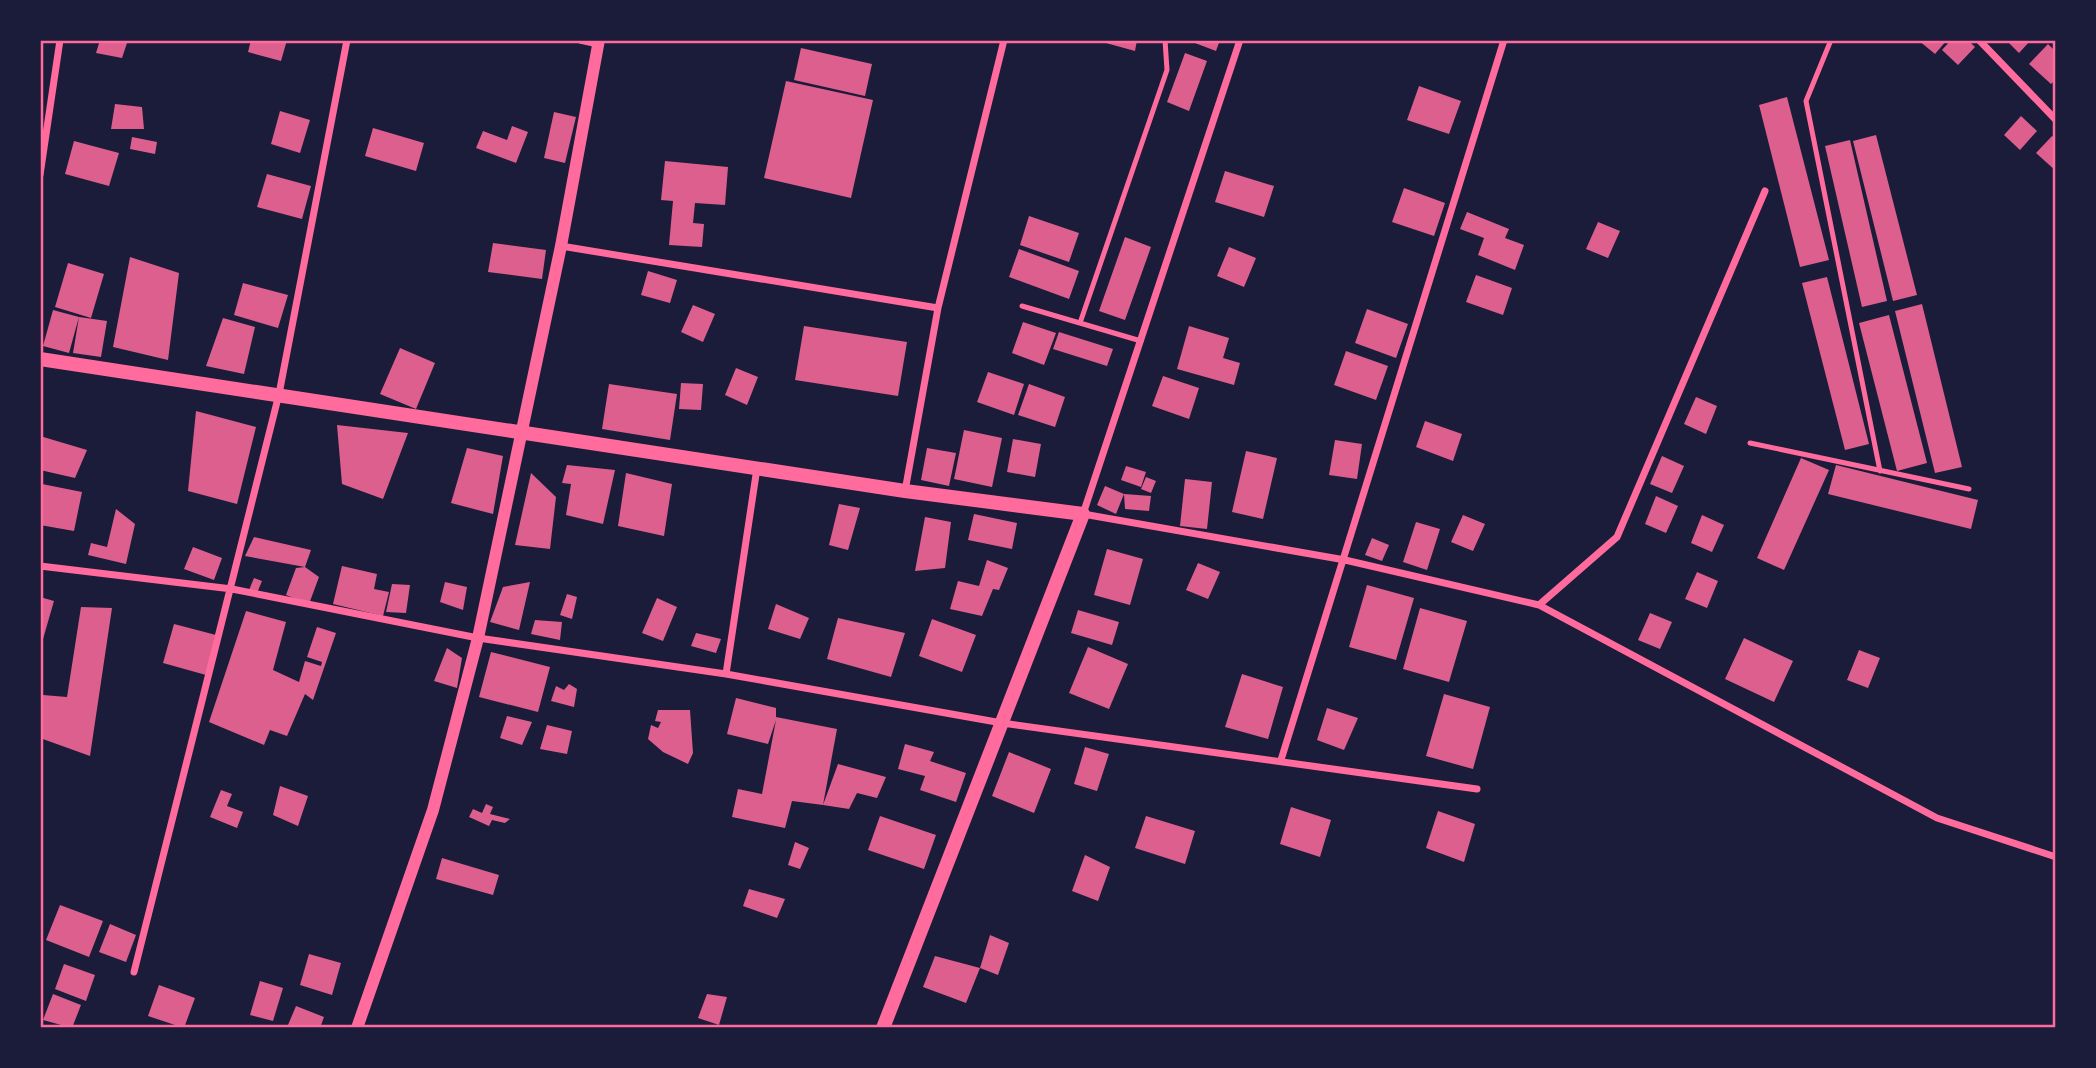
<svg xmlns="http://www.w3.org/2000/svg" width="2096" height="1068" font-family="Karla,sans-serif">
	<style>
		.building { fill: #dd5f8e }
		.lines { fill: none; stroke-linecap: round; stroke-linejoin: round }
		.service { stroke: #ff6b9d; stroke-width: 5 }
		.minor { stroke: #ff6b9d; stroke-width: 7 }
		.tertiary { stroke: #ff6b9d; stroke-width: 12 }
		.secondary { stroke: #ff6b9d; stroke-width: 14 }
		.neatline { fill: none; stroke: #ff6b9d; stroke-width: 2.5 }
	</style>
	<rect width="100%" height="100%" fill="#1b1b3a"/>
	<path class="building" d="M 100,40 L 128,40 L 122,58 L 96,53 Z
		M 251,40 L 287,40 L 281,61 L 248,52 Z
		M 1095,40 L 1137,40 L 1135,51 Z
		M 1187,40 L 1220,40 L 1216,51 Z
		M 1918,40 L 1947,40 L 1935,54 Z
		M 1951,40 L 1968,40 L 1975,47 L 1958,65 L 1942,50 Z
		M 2006,40 L 2031,40 L 2019,53 Z
		M 2048,44 L 2056,52 L 2056,79 L 2051,84 L 2029,64 Z
		M 801,48 L 872,64 L 865,96 L 794,80 Z
		M 1185,53 L 1207,61 L 1189,111 L 1167,102 Z
		M 786,81 L 873,100 L 851,198 L 764,178 Z
		M 1419,86 L 1461,101 L 1449,134 L 1407,120 Z
		M 1787,97 L 1829,260 L 1800,267 L 1759,105 Z
		M 115,104 L 142,107 L 144,129 L 111,129 Z
		M 280,111 L 310,120 L 300,153 L 271,144 Z
		M 554,112 L 576,117 L 565,163 L 544,158 Z
		M 2021,116 L 2037,131 L 2020,150 L 2004,135 Z
		M 512,126 L 528,132 L 516,163 L 476,148 L 483,131 L 507,140 Z
		M 373,128 L 424,143 L 416,171 L 365,156 Z
		M 1876,135 L 1917,295 L 1893,301 L 1853,141 Z
		M 2052,136 L 2056,139 L 2056,171 L 2036,153 Z
		M 132,137 L 157,142 L 155,154 L 130,149 Z
		M 1850,140 L 1887,301 L 1862,307 L 1825,146 Z
		M 74,141 L 119,153 L 109,186 L 65,174 Z
		M 665,161 L 728,167 L 725,205 L 695,203 L 693,223 L 704,224 L 702,247 L 669,245 L 673,201 L 661,200 Z
		M 1225,171 L 1274,186 L 1264,217 L 1215,202 Z
		M 267,174 L 311,186 L 302,219 L 257,207 Z
		M 1404,188 L 1445,203 L 1434,236 L 1392,222 Z
		M 1467,212 L 1509,229 L 1505,238 L 1524,245 L 1515,270 L 1478,255 L 1484,238 L 1460,229 Z
		M 1029,216 L 1079,233 L 1069,262 L 1020,245 Z
		M 1598,222 L 1620,231 L 1608,258 L 1586,249 Z
		M 1125,237 L 1151,247 L 1125,320 L 1099,311 Z
		M 493,243 L 546,250 L 542,279 L 488,272 Z
		M 1229,247 L 1256,258 L 1244,287 L 1217,276 Z
		M 1019,249 L 1079,271 L 1069,299 L 1009,277 Z
		M 130,257 L 179,273 L 168,360 L 113,347 Z
		M 68,263 L 104,274 L 91,318 L 55,307 Z
		M 648,271 L 677,280 L 670,303 L 641,295 Z
		M 1476,275 L 1512,288 L 1503,315 L 1466,302 Z
		M 1827,277 L 1869,444 L 1845,450 L 1802,283 Z
		M 243,283 L 288,295 L 278,328 L 234,315 Z
		M 1922,304 L 1962,467 L 1935,473 L 1895,311 Z
		M 693,305 L 715,314 L 703,342 L 681,332 Z
		M 1367,309 L 1408,324 L 1396,358 L 1355,343 Z
		M 53,310 L 79,317 L 69,353 L 43,346 Z
		M 1889,315 L 1927,463 L 1897,471 L 1859,323 Z
		M 79,317 L 107,321 L 101,357 L 73,353 Z
		M 223,318 L 255,327 L 244,374 L 206,366 Z
		M 1023,322 L 1056,333 L 1044,365 L 1012,353 Z
		M 804,326 L 907,342 L 898,396 L 795,380 Z
		M 1189,326 L 1229,338 L 1223,358 L 1240,363 L 1234,385 L 1177,369 Z
		M 1059,332 L 1113,349 L 1107,366 L 1053,349 Z
		M 400,348 L 435,363 L 416,409 L 380,394 Z
		M 1346,351 L 1388,366 L 1376,400 L 1334,385 Z
		M 736,368 L 758,377 L 747,405 L 725,395 Z
		M 988,372 L 1024,384 L 1014,415 L 977,402 Z
		M 1163,376 L 1199,388 L 1189,419 L 1152,406 Z
		M 681,383 L 703,384 L 701,410 L 679,409 Z
		M 609,384 L 677,394 L 670,440 L 602,429 Z
		M 1029,384 L 1065,397 L 1055,427 L 1018,415 Z
		M 1696,397 L 1717,406 L 1706,434 L 1684,424 Z
		M 196,411 L 256,427 L 237,504 L 188,491 Z
		M 1425,421 L 1462,434 L 1453,461 L 1416,447 Z
		M 337,425 L 408,433 L 383,499 L 342,484 Z
		M 964,430 L 1002,438 L 992,487 L 954,479 Z
		M 40,436 L 87,450 L 75,478 L 40,470 Z
		M 1013,439 L 1041,444 L 1035,477 L 1007,472 Z
		M 1335,440 L 1362,444 L 1357,479 L 1329,475 Z
		M 467,448 L 503,456 L 493,514 L 451,503 Z
		M 927,448 L 956,453 L 949,486 L 921,480 Z
		M 1246,451 L 1277,458 L 1263,519 L 1232,512 Z
		M 1662,456 L 1684,466 L 1672,493 L 1650,484 Z
		M 1801,458 L 1829,470 L 1784,570 L 1757,558 Z
		M 567,465 L 615,470 L 603,524 L 566,515 L 571,484 L 562,483 Z
		M 1836,465 L 1978,500 L 1971,529 L 1828,494 Z
		M 1126,466 L 1146,472 L 1141,487 L 1121,480 Z
		M 531,473 L 556,497 L 550,549 L 515,545 Z
		M 626,473 L 672,484 L 664,536 L 618,526 Z
		M 1146,477 L 1156,481 L 1151,493 L 1141,489 Z
		M 1185,479 L 1212,482 L 1207,529 L 1180,526 Z
		M 42,484 L 82,492 L 74,531 L 40,525 Z
		M 1105,486 L 1124,494 L 1116,514 L 1097,505 Z
		M 1124,494 L 1151,496 L 1149,511 L 1125,509 Z
		M 1656,496 L 1678,506 L 1666,533 L 1645,524 Z
		M 839,504 L 860,508 L 848,550 L 829,545 Z
		M 116,509 L 135,524 L 126,564 L 88,555 L 91,543 L 107,547 Z
		M 974,514 L 1017,523 L 1012,549 L 968,540 Z
		M 1463,515 L 1485,524 L 1473,551 L 1451,542 Z
		M 1702,515 L 1724,525 L 1712,552 L 1691,543 Z
		M 925,517 L 951,522 L 945,568 L 915,571 Z
		M 1416,522 L 1440,529 L 1427,570 L 1403,562 Z
		M 254,537 L 311,550 L 305,567 L 245,556 Z
		M 1372,538 L 1389,545 L 1382,561 L 1365,555 Z
		M 193,547 L 222,558 L 214,580 L 184,569 Z
		M 1107,549 L 1143,559 L 1130,605 L 1094,595 Z
		M 987,560 L 1008,568 L 999,590 L 993,589 L 982,616 L 950,609 L 958,581 L 979,586 Z
		M 1198,563 L 1220,572 L 1208,599 L 1186,590 Z
		M 342,566 L 377,574 L 374,589 L 389,592 L 383,616 L 333,604 Z
		M 305,567 L 319,577 L 309,604 L 286,595 L 296,568 Z
		M 1697,572 L 1718,581 L 1707,608 L 1685,599 Z
		M 254,578 L 262,581 L 257,593 L 249,590 Z
		M 445,582 L 467,587 L 463,610 L 440,602 Z
		M 530,582 L 519,630 L 490,622 L 503,587 Z
		M 392,584 L 410,585 L 406,613 L 386,612 Z
		M 1367,585 L 1414,598 L 1396,660 L 1349,647 Z
		M 567,594 L 577,597 L 572,619 L 560,615 Z
		M 40,597 L 54,601 L 41,646 L 40,646 Z
		M 657,598 L 677,607 L 663,641 L 642,633 Z
		M 776,604 L 809,618 L 800,639 L 768,629 Z
		M 81,607 L 112,608 L 90,756 L 40,738 L 43,695 L 67,697 Z
		M 1420,608 L 1467,621 L 1449,682 L 1403,669 Z
		M 1078,610 L 1119,622 L 1112,645 L 1071,633 Z
		M 246,611 L 286,622 L 273,670 L 299,682 L 305,661 L 321,666 L 322,662 L 307,657 L 317,627 L 336,633 L 313,700 L 305,694 L 287,736 L 270,730 L 264,745 L 209,722 Z
		M 1650,613 L 1672,622 L 1660,649 L 1638,640 Z
		M 838,618 L 905,633 L 891,677 L 827,659 Z
		M 932,619 L 976,635 L 962,672 L 919,656 Z
		M 535,620 L 562,622 L 560,640 L 531,634 Z
		M 174,624 L 216,635 L 206,675 L 163,663 Z
		M 696,633 L 721,639 L 716,653 L 691,646 Z
		M 1744,638 L 1793,661 L 1774,702 L 1725,679 Z
		M 1088,647 L 1128,664 L 1109,709 L 1069,693 Z
		M 447,648 L 462,658 L 457,688 L 434,681 Z
		M 1859,650 L 1880,658 L 1868,688 L 1847,680 Z
		M 491,652 L 550,667 L 538,712 L 479,697 Z
		M 1242,674 L 1283,687 L 1268,739 L 1225,727 Z
		M 569,684 L 577,689 L 574,707 L 551,701 L 556,686 L 564,690 Z
		M 1444,694 L 1490,707 L 1473,769 L 1426,756 Z
		M 736,698 L 776,708 L 776,717 L 837,729 L 823,805 L 792,801 L 785,828 L 732,817 L 738,789 L 762,794 L 776,720 L 768,744 L 727,734 Z
		M 1327,708 L 1358,718 L 1344,750 L 1317,740 Z
		M 658,710 L 690,710 L 693,753 L 688,764 L 663,752 L 648,739 L 651,725 L 658,728 L 661,722 L 655,721 Z
		M 507,716 L 532,722 L 522,745 L 500,738 Z
		M 547,725 L 572,731 L 567,754 L 540,749 Z
		M 905,744 L 934,752 L 930,761 L 966,773 L 956,802 L 920,790 L 925,776 L 898,769 Z
		M 1085,747 L 1109,754 L 1097,791 L 1074,784 Z
		M 1009,752 L 1051,769 L 1034,813 L 992,796 Z
		M 838,764 L 886,777 L 877,798 L 857,793 L 849,809 L 823,805 Z
		M 280,786 L 308,796 L 298,826 L 273,815 Z
		M 221,790 L 232,794 L 227,806 L 243,812 L 237,828 L 210,817 Z
		M 486,804 L 493,807 L 490,814 L 510,819 L 505,823 L 492,820 L 489,826 L 469,817 L 473,809 L 482,813 Z
		M 1291,807 L 1331,820 L 1320,857 L 1280,844 Z
		M 1438,811 L 1475,824 L 1464,862 L 1426,848 Z
		M 880,816 L 936,835 L 924,869 L 868,850 Z
		M 1146,816 L 1195,831 L 1185,864 L 1135,848 Z
		M 795,842 L 809,848 L 800,869 L 788,865 Z
		M 1085,855 L 1110,867 L 1098,901 L 1072,891 Z
		M 442,858 L 499,875 L 493,895 L 436,879 Z
		M 749,889 L 785,899 L 777,918 L 743,906 Z
		M 60,905 L 103,921 L 89,957 L 46,940 Z
		M 110,924 L 136,935 L 126,962 L 99,952 Z
		M 990,935 L 1009,943 L 998,975 L 980,968 Z
		M 309,954 L 341,963 L 332,995 L 300,985 Z
		M 935,956 L 980,968 L 966,1003 L 923,987 Z
		M 64,964 L 95,975 L 86,1001 L 55,989 Z
		M 260,981 L 283,988 L 273,1021 L 250,1015 Z
		M 159,985 L 195,998 L 184,1028 L 148,1016 Z
		M 53,994 L 81,1005 L 72,1028 L 43,1020 Z
		M 707,994 L 727,997 L 719,1025 L 698,1018 Z
		M 296,1006 L 324,1017 L 320,1028 L 288,1025 Z"/>
	<g class="lines">
		<path class="service" d="M 1831,40 L 1806,101 L 1880,471
			M 1022,306 L 1141,341
			M 1080,323 L 1167,70 L 1165,40
			M 1750,443 L 1969,489"/>
		<path class="minor" d="M 580,40 L 598,44
			M 1240,40 L 1083,514 L 1345,560 L 1539,605 L 1937,818 L 2056,857
			M 1979,40 L 2056,120
			M 40,175 L 60,40
			M 561,246 L 938,308 L 905,491
			M 938,308 L 1004,40
			M 40,566 L 232,589 L 478,638 L 726,674 L 1002,723 L 1477,789
			M 1539,605 L 1617,537 L 1765,191
			M 726,674 L 757,468
			M 1281,760 L 1504,40
			M 134,972 L 279,394 L 347,40"/>
		<path class="tertiary" d="M 357,1028 L 433,810 L 478,638 L 561,246 L 599,40"/>
		<path class="secondary" d="M 40,359 L 905,491 L 1083,514 L 883,1028"/>
	</g>
	<rect width="2096" height="1068" fill="none" stroke="#1b1b3a" stroke-width="84"/>
	<rect x="42" y="42" width="2012" height="984" class="neatline"/>
</svg>
